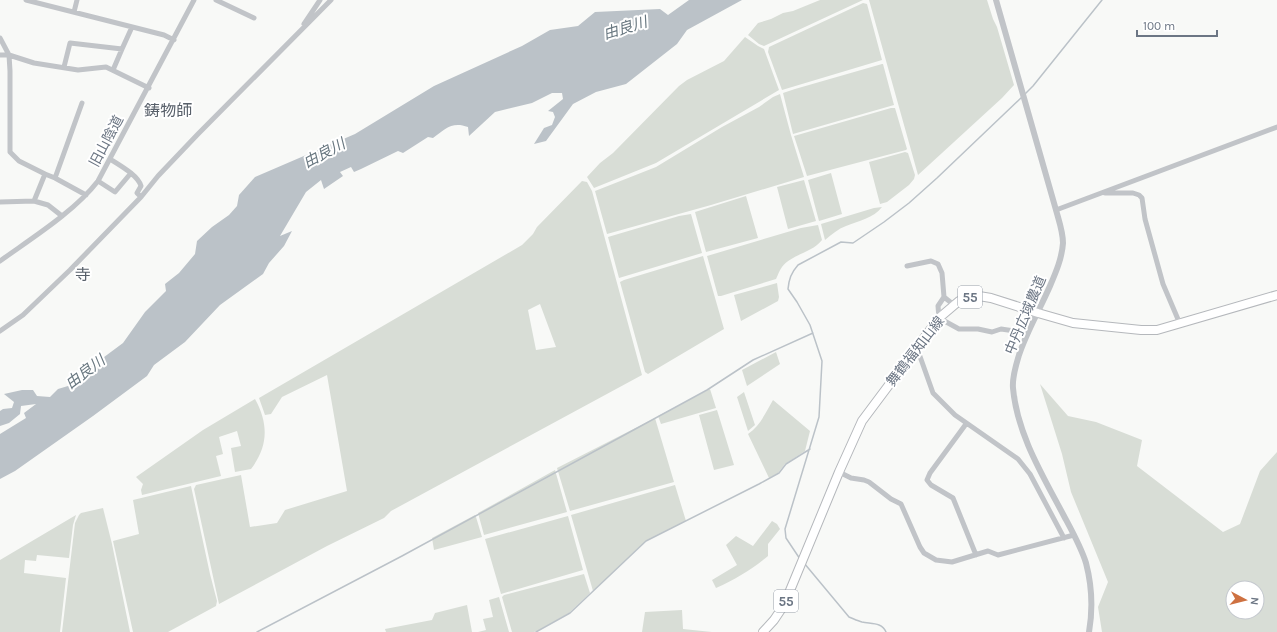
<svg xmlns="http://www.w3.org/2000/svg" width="1277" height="632" font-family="Karla,'Noto Sans JP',sans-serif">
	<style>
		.green { fill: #d8ddd6; fill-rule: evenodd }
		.water { fill: #bbc2c8 }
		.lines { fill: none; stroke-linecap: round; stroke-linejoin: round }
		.stream { stroke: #bbc2c8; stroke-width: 1.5 }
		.primary-casing { stroke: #b5b8bc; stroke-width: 10 }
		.minor { stroke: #c1c4c8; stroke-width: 5 }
		.tertiary { stroke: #c1c4c8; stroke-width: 6 }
		.primary { stroke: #fff; stroke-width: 8 }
		.labels { text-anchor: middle; stroke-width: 4; stroke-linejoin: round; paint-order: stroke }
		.shield { fill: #fff; stroke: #989fa9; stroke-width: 1 }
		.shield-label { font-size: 13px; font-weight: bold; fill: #6c7684 }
		.street-label { font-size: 14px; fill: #6c7684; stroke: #fff }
		.water-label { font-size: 15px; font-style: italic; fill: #67767f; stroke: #fff }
		.quarter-label { font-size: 16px; fill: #58606a; stroke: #fff }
	</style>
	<rect width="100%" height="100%" fill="#f8f9f7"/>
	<path class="green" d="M 820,0 L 863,0 L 764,46 L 759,44 L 748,35 L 758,23 L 771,19 L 783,13 L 793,11 Z
		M 869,0 L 987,0 L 993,19 L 997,27 L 1014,85 L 1002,98 L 918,175 Z
		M 863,3 L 867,4 L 882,60 L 782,90 L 768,52 L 769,47 Z
		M 745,37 L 758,46 L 764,49 L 779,90 L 656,163 L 594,188 L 587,177 L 600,163 L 613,153 L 679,86 L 687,80 L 724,61 Z
		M 882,64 L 883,64 L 894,105 L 793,134 L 783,93 L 795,89 Z
		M 780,94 L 791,135 L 804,177 L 711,205 L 607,234 L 595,191 L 656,167 L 722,127 L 759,107 L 773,97 Z
		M 891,108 L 895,108 L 907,149 L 906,150 L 807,176 L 794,136 Z
		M 905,152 L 908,153 L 915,175 L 914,179 L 909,185 L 887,202 L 880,204 L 869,162 Z
		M 831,173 L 842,214 L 819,221 L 808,180 Z
		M 804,180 L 816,221 L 788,229 L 777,187 Z
		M 582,181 L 587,182 L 592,191 L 642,375 L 391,511 L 384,518 L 327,546 L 219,604 L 194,489 L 196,485 L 241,475 L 250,527 L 277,523 L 285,510 L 347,491 L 327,375 L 282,397 L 271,414 L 265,415 L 259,398 L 522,245 L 533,234 L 537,227 ZM 540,304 L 556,347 L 536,350 L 528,310 Z
		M 746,196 L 758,238 L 706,252 L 695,212 Z
		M 882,207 C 874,218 858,221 846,226 C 838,229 832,234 825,240 L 821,224 L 874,208 Z
		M 691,214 L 702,253 L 619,278 L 608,237 L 679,216 Z
		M 818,225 L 822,240 C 812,253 792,254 782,267 C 779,271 778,275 776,279 L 721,296 L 718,296 L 707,256 L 801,228 Z
		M 703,256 L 724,329 L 648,374 L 645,372 L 620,282 L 624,280 Z
		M 777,283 L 779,297 L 778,301 L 741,321 L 734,295 Z
		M 776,352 L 780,364 L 747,386 L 742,370 Z
		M 1040,384 L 1068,416 L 1096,422 L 1142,440 L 1137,466 L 1223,532 L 1240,524 L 1260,471 L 1277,452 L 1277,632 L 1102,632 L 1098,607 L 1108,582 L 1071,492 L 1062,454 ZM 1233,588 L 1257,588 L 1257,612 L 1233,612 Z
		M 710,389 L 716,408 L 661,424 L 658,416 Z
		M 744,392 L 755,425 L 748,431 L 737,397 Z
		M 255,399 C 269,424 268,447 251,469 L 235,472 L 231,448 L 241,446 L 237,431 L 219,437 L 223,454 L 216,456 L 221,476 L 142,495 L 141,490 L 143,484 L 136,477 L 203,430 Z
		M 773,400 L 810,431 L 805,451 L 785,464 L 778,473 L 769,478 L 748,434 C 760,426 766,412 773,400 Z
		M 717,410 L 734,465 L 714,470 L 699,415 Z
		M 655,418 L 674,482 L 570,511 L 557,468 Z
		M 555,470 L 567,512 L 484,535 L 478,513 Z
		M 675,485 L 686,521 L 646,541 L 593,591 L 571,515 Z
		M 191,486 L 210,574 L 217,601 L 216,606 L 168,632 L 133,632 L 113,541 L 139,534 L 133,500 Z
		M 103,508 L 112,544 L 130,632 L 62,632 L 75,523 L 79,515 L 81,513 Z
		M 76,515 L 73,525 L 69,558 L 37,555 L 36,561 L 25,560 L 24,573 L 66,578 L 60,632 L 0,632 L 0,560 Z
		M 475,515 L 476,517 L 482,537 L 434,550 L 432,538 Z
		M 568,516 L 583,570 L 501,594 L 485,539 Z
		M 772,521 L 777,524 L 780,529 L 768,544 L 768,556 C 751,570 736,579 716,588 L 712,580 L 737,565 L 726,545 L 736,536 L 753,546 Z
		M 584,574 L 590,593 L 569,613 L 539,630 L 534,632 L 512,632 L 502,597 L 504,595 Z
		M 499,597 L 509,632 L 478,632 L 486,630 L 483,619 L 493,617 L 489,600 Z
		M 467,605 L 472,632 L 386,632 L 385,629 L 432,620 L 435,613 Z
		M 682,610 L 683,629 L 712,632 L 642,632 L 645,612 Z"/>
	<path class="water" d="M 689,0 L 742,0 L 687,30 L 677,44 L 626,84 L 596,92 L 573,104 L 546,141 L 534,144 L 544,128 L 552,125 L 555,117 L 553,112 L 548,111 L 563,99 L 562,93 L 552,93 L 532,103 L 495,112 L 469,136 L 468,127 C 452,121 445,129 433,138 L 428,137 L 403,153 L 398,151 L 361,169 L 354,172 L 351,167 L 340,172 L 343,176 L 324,189 L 321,180 L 306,192 L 280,236 L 292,231 L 284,246 L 269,263 L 263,274 L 220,305 L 185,342 L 154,365 L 147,376 L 93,416 L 15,471 L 0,479 L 0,434 L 26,418 L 24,413 L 36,404 L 21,406 L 20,414 L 9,423 L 0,426 L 0,411 L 3,409 L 12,408 L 14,402 L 4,394 L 22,390 L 33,390 L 37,396 L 50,397 L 58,389 L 68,386 L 83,377 L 92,366 L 123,343 L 145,312 L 166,291 L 165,284 L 179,273 L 195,254 L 197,241 L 212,227 L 229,215 L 237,206 L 239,195 L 255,177 L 355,134 L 434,86 L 522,46 L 550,30 L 578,26 L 595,12 L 660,9 L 668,15 Z"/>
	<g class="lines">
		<path class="stream" d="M 1025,94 L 1033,86 L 1102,0
			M 800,559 L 786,538 L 785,529 L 819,417 L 822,361 L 810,325 L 797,302 L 788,289 C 789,279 791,273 798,265 L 841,242 L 853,243 L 884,222 L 909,203 L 937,178 L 1022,97
			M 804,563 L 849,617 C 854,619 858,621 862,622 C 871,624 882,622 886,632
			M 257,632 L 402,556 L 707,390 L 753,360 L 813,333
			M 536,632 L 570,613 L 646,541 L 759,484 L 779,473 L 786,464 L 810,449"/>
		<defs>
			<path id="primary" d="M 763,632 L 774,620 L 784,605 L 839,472 L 862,421 L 939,318 L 959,301 L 969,298 L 979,296 L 991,298 L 1038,313 L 1073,323 L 1141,330 L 1157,330 L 1277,295"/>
		</defs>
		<use href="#primary" class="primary-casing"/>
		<path class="minor" d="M 26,0 L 164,35 L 174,40
			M 216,0 L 254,18
			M 74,12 L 77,0
			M 304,24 L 320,0
			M 0,38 L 9,55 L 10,71 L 10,152 L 19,161 L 45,174 L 34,201
			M 0,55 L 9,55 L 34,63 L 78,70 L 106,67 L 149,88
			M 64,67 L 70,43 L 122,49 L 132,27
			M 113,70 L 122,49
			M 110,159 C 119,165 138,175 141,186 L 137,193 L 141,197
			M 45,174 L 55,178 L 86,195
			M 55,178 L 82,103
			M 98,181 L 115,192 L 131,173
			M 1105,193 L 1133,193 L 1139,195 L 1142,198 L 1145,219 L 1163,284 L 1180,324
			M 0,202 L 34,201 L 48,205 L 62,216
			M 1056,210 L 1277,127
			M 0,261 C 32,238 74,212 98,181 L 194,0
			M 907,266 L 931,261 L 938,264 L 942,273 L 944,297 L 954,305
			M 944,297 L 938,306 L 939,318 L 959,329 L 978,329 L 992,332 L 1001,329 L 1028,333
			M 0,331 L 23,315 L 70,270 L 141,197 L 158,176 L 198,134 L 331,0
			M 917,348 L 933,393 L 955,415 L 1018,459 L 1030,474 L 1064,538
			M 966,424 L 930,473 L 927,480 L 931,485 L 953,498 L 976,555
			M 839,472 L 851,478 L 864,480 L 869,482 L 891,499 L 901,504 L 920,547 L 924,553 L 936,560 L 952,562 L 988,551 L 998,555 L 1074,535"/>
		<path class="tertiary" d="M 996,0 L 1056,210 C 1059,221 1063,232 1063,243 C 1062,258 1056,272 1050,286 C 1040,309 1027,331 1019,355 C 1016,365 1012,377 1013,388 C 1017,434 1043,476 1064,516 C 1072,531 1081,547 1086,563 C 1092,586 1093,609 1089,632"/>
		<use href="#primary" class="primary"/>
	</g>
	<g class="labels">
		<g class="shield">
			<rect x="958" y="286" width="24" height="22" rx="3"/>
			<rect x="774" y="590" width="24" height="22" rx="3"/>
		</g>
		<g class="shield-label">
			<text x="970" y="302">55</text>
			<text x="786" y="606">55</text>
		</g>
		<g class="street-label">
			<text transform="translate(106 141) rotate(-62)" y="5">旧山陰道</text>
			<text transform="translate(1025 315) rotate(-67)" y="5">中丹広域農道</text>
			<text transform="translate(915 351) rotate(-52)" y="5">舞鶴福知山線</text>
		</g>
		<g class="water-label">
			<text transform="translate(625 28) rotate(-17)" y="5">由良川</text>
			<text transform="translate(324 153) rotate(-28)" y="5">由良川</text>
			<text transform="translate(85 372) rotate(-37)" y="5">由良川</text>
		</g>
		<g class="quarter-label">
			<text x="168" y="116">鋳物師</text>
			<text x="83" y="280">寺</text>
		</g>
	</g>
	<g transform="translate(1245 600) rotate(97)"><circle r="19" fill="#ffffff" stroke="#c4c8ce"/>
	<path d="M0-3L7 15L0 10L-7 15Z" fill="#ce7141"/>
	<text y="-6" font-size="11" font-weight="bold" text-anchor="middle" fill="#6c7684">N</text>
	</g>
	<path d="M1137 30v6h80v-6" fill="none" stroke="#6c7684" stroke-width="2"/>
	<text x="1143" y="30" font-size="12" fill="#6c7684" stroke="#ffffff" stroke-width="3" paint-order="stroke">100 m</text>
</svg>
